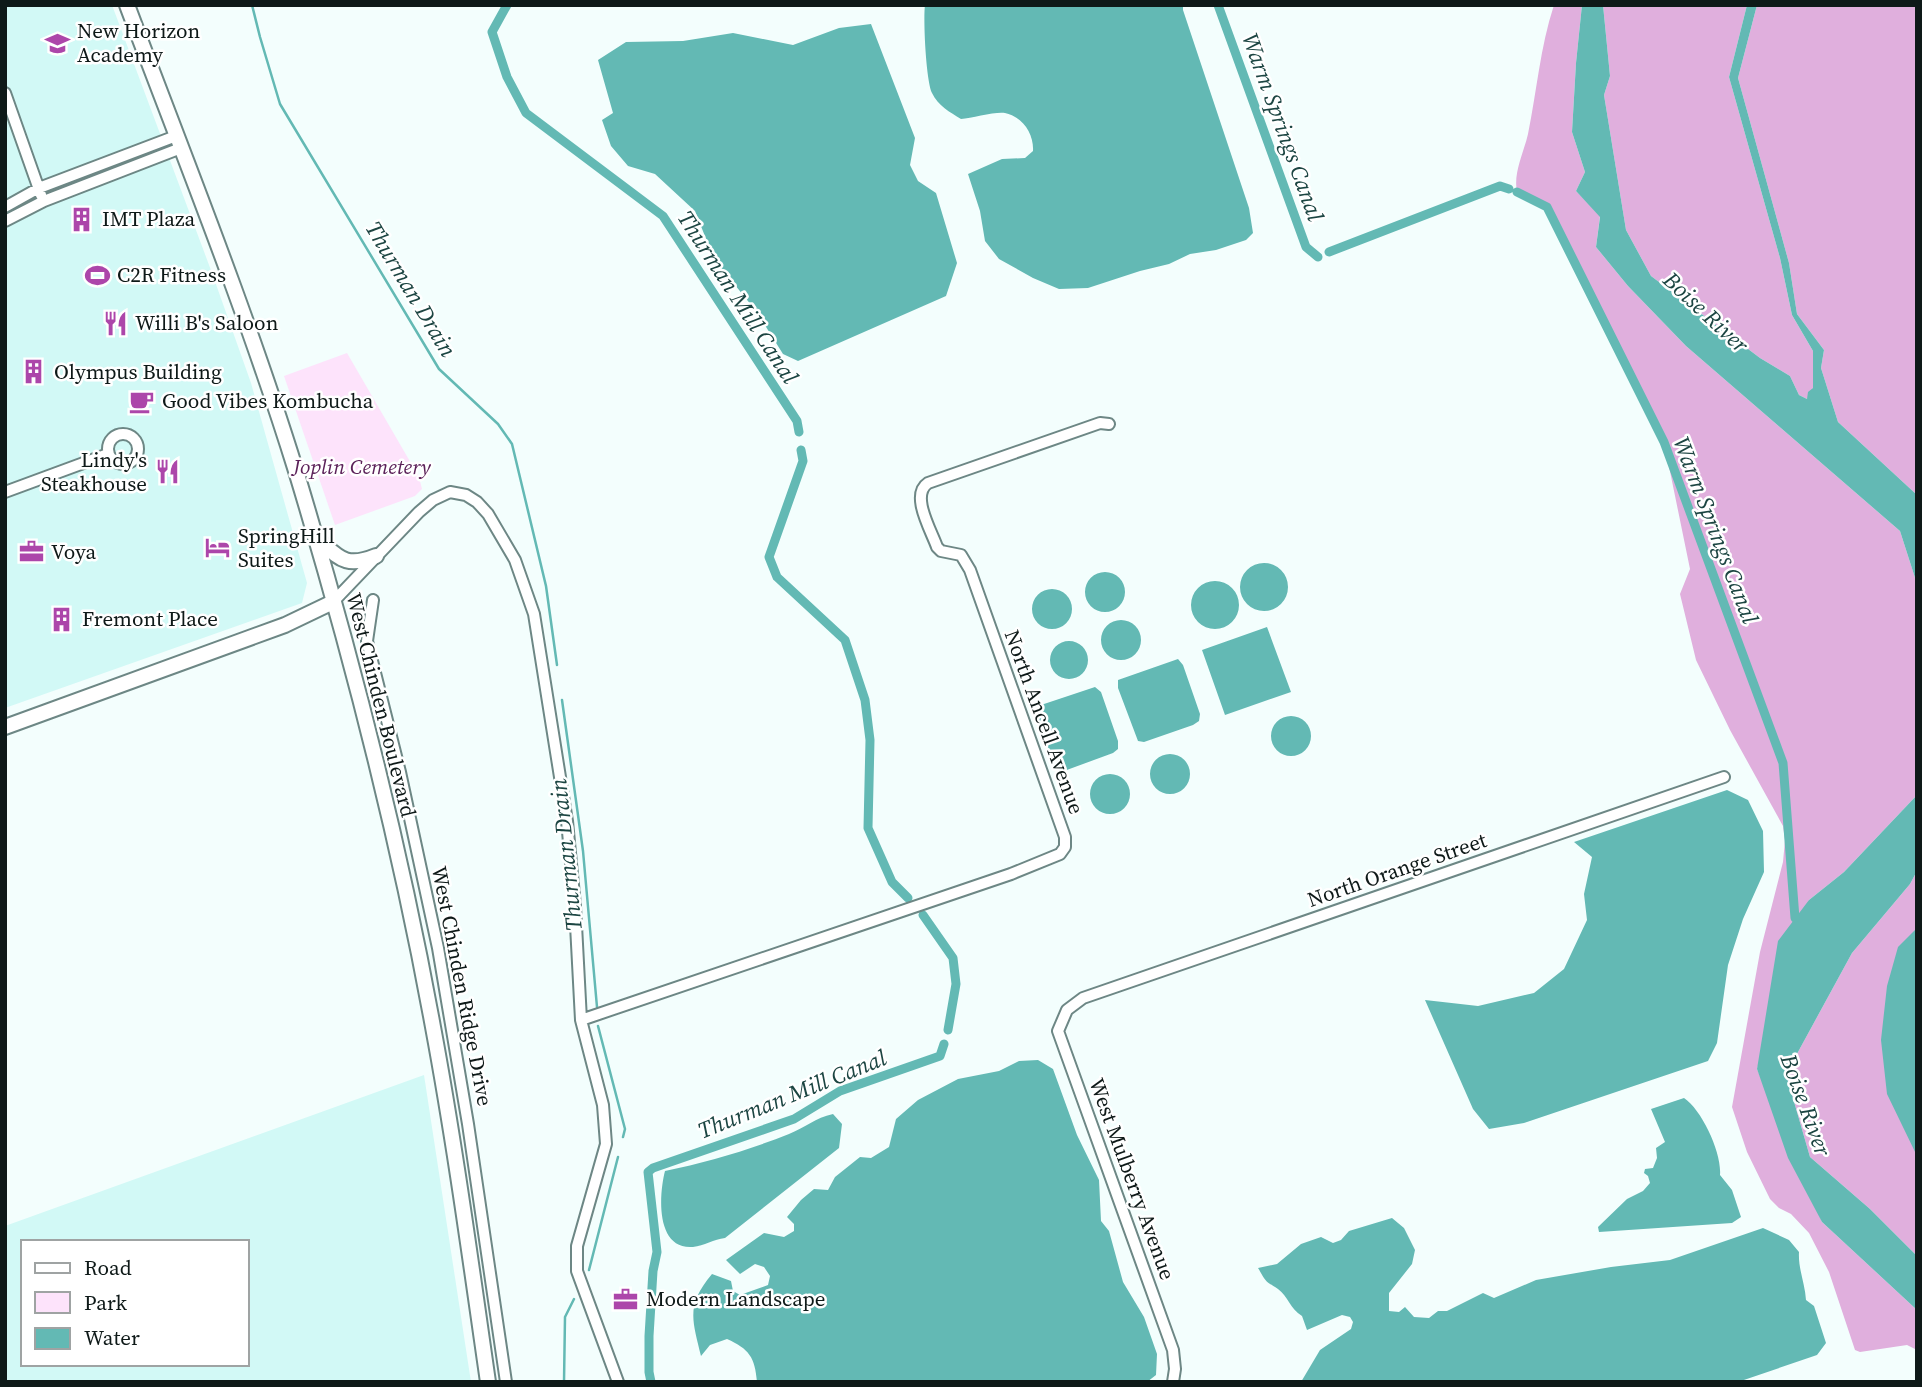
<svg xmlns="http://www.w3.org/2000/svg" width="1922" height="1387" font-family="'Source Serif 4',serif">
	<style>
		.built { fill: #d2f9f6; fill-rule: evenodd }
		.green { fill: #fde3fb }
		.forest { fill: #e0afdd }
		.water { fill: #63b9b4 }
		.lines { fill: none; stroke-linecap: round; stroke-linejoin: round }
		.stream { stroke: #63b9b4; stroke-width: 2.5 }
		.canal { stroke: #63b9b4; stroke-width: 9 }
		.minor-casing { stroke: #6d8785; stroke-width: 14 }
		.major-casing { stroke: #6d8785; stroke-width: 18 }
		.minor { stroke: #fff; stroke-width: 10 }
		.major { stroke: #fff; stroke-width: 14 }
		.labels { text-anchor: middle; stroke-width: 5; stroke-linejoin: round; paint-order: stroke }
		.poi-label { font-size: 21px; fill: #0e1918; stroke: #fff; text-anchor: start }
		.park-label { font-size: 21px; font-style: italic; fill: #5b2159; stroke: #fff }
		.street-label { font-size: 21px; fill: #0e1918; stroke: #fff }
		.water-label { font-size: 23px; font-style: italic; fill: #1c4542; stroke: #fff }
	</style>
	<rect width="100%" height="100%" fill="#f3fefd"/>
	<path class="built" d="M 5,5 L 112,5 L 212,273 L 251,383 L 307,583 L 302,603 L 5,708 Z
		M 424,1075 L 471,1382 L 5,1382 L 5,1226 ZM 23,1242 L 247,1242 L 247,1364 L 23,1364 Z"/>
	<path class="green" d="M 347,353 L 419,477 L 422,489 L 415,496 L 335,525 L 284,376 Z"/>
	<path class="forest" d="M 1554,5 L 1582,5 L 1576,63 L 1572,132 L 1585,172 L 1576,191 L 1600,216 L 1596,247 L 1628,286 L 1686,346 L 1900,531 L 1917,584 L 1917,795 L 1844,872 L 1809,900 L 1757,1069 L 1822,1222 L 1917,1310 L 1917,1350 L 1907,1345 L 1860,1352 L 1855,1350 L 1829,1272 L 1809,1233 L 1791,1214 L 1779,1208 L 1770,1199 L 1747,1152 L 1732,1107 L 1760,952 L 1783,862 L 1785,840 L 1783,826 L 1730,730 L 1696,660 L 1680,594 L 1690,569 L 1664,442 L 1547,207 L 1517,192 C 1513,173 1524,152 1528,134 C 1537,90 1540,48 1554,5 Z
		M 1603,5 L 1747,5 L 1729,77 L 1780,258 L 1792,315 L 1813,351 L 1813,388 L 1807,399 L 1799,395 L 1790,376 L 1760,358 L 1651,276 L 1626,230 L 1604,95 L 1610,76 Z
		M 1757,5 L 1917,5 L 1917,495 L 1838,422 L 1821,368 L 1824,350 L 1797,314 L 1789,263 L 1738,78 Z
		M 1917,871 L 1917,1256 L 1870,1209 L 1810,1157 L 1786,1074 L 1852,953 L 1910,884 Z"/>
	<path class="water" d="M 925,5 L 1183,5 L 1183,10 L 1249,208 L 1253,233 L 1246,240 L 1216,250 L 1190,254 L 1169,264 L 1140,271 L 1088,288 L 1059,289 L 1033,278 L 999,259 L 985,241 L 980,211 L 968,174 L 1002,159 L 1025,158 L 1033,151 C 1034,134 1023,117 1005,113 C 997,111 972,118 961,119 C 950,112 938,106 932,93 C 926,81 923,19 925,5 Z
		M 1582,5 L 1603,5 L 1610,76 L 1604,95 L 1626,230 L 1651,276 L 1760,358 L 1790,376 L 1799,395 L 1807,399 L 1808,392 L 1813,388 L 1813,351 L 1792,315 L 1780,258 L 1729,77 L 1747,5 L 1757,5 L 1738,78 L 1789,263 L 1797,314 L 1824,350 L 1821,368 L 1838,422 L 1917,495 L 1917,584 L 1900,531 L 1686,346 L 1628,286 L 1596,247 L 1600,217 L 1576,191 L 1585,172 L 1572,132 L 1576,63 Z
		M 871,24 L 915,138 L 910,165 L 918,181 L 936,193 L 957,263 L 946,296 L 798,361 L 783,354 L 756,311 L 714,259 L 695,211 L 655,174 L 628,166 L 611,146 L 602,120 L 613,113 L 598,60 L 626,42 L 683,41 L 733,33 L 793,45 L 839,28 Z
		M1240 587a24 24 0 1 1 48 0a24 24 0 1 1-48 0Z
		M1085 592a20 20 0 1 1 40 0a20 20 0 1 1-40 0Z
		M1191 605a24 24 0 1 1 48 0a24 24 0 1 1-48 0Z
		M1032 609a20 20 0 1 1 40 0a20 20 0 1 1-40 0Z
		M1101 640a20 20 0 1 1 40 0a20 20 0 1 1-40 0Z
		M 1267,627 L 1291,692 L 1225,715 L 1202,650 Z
		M1050 660a19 19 0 1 1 38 0a19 19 0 1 1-38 0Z
		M 1178,659 L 1183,665 L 1200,714 L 1199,721 L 1193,725 L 1144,742 L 1138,741 L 1118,688 L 1118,680 Z
		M 1095,687 L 1101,692 L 1118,741 L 1118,749 L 1113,753 L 1064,771 L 1056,769 L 1037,717 L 1037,710 L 1041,705 Z
		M1271 736a20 20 0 1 1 40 0a20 20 0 1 1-40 0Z
		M1150 774a20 20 0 1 1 40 0a20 20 0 1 1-40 0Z
		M1090 794a20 20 0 1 1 40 0a20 20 0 1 1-40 0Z
		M 1727,790 L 1748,800 L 1763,831 L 1764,872 L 1743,919 L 1728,965 L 1717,1043 L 1708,1061 L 1524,1123 L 1489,1129 L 1473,1109 L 1425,1000 L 1478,1006 L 1534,993 L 1564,969 L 1587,920 L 1584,894 L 1592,857 L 1574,842 Z
		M 1917,795 L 1917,871 L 1910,884 L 1852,953 L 1786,1074 L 1810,1157 L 1870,1209 L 1917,1256 L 1917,1310 L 1822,1222 L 1788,1158 L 1757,1069 L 1778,941 L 1809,900 L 1844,872 Z
		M 1917,928 L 1917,1156 L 1887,1094 L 1881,1040 L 1887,986 L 1898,947 Z
		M 1038,1060 L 1053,1069 L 1077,1135 L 1099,1180 L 1101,1221 L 1109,1231 L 1123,1282 L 1144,1317 L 1157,1354 L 1156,1375 L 1147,1382 L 757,1382 C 755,1357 749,1349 727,1339 L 710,1345 L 701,1356 C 692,1319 686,1305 712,1274 L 731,1281 L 733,1291 L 740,1295 L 768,1285 L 770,1276 L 764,1267 L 755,1264 L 740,1274 L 726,1260 L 764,1233 L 784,1237 L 794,1231 L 794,1224 L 787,1217 L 801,1200 L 814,1189 L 828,1190 L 835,1177 L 860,1157 L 871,1158 L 889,1147 L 896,1119 L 918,1100 L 958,1079 L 999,1071 L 1019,1061 Z
		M 1684,1098 C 1702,1110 1722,1153 1720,1175 L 1732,1190 L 1741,1217 L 1732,1223 L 1599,1232 L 1598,1227 L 1627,1199 L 1643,1191 L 1650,1183 L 1648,1176 L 1644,1173 L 1645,1169 L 1653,1168 L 1657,1158 L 1656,1148 L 1665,1142 L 1651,1109 Z
		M 833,1114 L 842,1124 L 839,1148 L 725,1238 C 714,1239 704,1246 693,1247 C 655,1250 659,1194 665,1171 C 707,1162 749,1150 789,1134 C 806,1127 815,1118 833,1114 Z
		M 1392,1218 L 1404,1228 L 1415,1250 L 1412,1264 L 1389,1293 L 1389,1311 L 1399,1312 L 1405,1307 L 1414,1317 L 1429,1318 L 1438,1311 L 1447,1311 L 1483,1293 L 1494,1298 L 1536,1280 L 1611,1267 L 1670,1260 L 1763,1228 L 1789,1240 L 1799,1252 C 1798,1269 1805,1283 1806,1300 L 1814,1306 L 1826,1343 L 1817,1355 L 1738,1382 L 1301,1382 L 1320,1350 L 1351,1329 L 1353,1322 L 1350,1317 L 1342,1315 L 1307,1330 L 1302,1316 C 1290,1309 1288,1296 1278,1289 C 1264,1280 1267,1283 1258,1268 L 1277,1264 L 1301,1244 L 1321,1237 L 1333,1243 L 1341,1240 L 1349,1231 Z"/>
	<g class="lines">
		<path class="stream" d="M 252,5 L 260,37 L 280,104 L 439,369 L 498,424 L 512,444 L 546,586 L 557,665
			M 562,700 L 583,851 L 597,1007
			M 598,1026 L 625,1129 L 623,1137
			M 589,1270 L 618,1157
			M 564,1382 L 565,1317 L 574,1299"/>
		<path class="canal" d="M 507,5 L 492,32 L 507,77 L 526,113 L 663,216 L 797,421 L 799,432
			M 1218,5 L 1306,247 L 1318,257
			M 1517,192 L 1547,207 L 1664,442 L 1783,763 L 1795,918
			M 1329,252 L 1500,186 L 1509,189
			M 801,450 L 803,461 L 769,557 L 777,577 L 845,640 L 865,700 L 870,740 L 868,828 L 892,882 L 908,898
			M 923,915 L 953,958 L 956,984 L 948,1030
			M 651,1382 L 649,1372 L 649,1336 L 653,1271 L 657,1252 L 648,1172 L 653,1168 L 794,1119 L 840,1091 L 940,1056 L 944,1044"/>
		<defs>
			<path id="minor" d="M 5,93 L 41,195
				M 5,207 L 39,188 L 176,136
				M 5,221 L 44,201 L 181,148
				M108 449a15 15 0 1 1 30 0a15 15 0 1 1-30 0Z
				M 5,492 L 108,454
				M 373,600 L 367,641 L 400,772 L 438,948 L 468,1124 L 506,1382
				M 333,602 L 419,512 L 433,500 L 450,492 L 466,495 L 477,502 L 488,514 L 515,560 L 534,614 L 567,821 L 575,906 L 581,1020 L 603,1105 L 606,1144 L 577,1246 L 577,1271 L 618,1382
				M 581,1020 L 1011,874 L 1060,854 L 1065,847 L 1065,837 L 970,570 L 961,555 L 941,551 L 937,547 C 931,530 910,495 928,483 L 1100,423 L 1109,424
				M 1173,1382 L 1175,1369 L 1173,1350 L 1058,1031 L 1067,1010 L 1083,998 L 1724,777"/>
			<path id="major" d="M 127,5 C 185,159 247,313 296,471 C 351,653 399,840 433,1027 C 455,1145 471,1264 488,1382
				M 315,537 C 339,557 344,569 376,556
				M 5,727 L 285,625 L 333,602"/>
		</defs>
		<use href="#minor" class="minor-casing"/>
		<use href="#major" class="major-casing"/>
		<use href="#minor" class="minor"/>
		<use href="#major" class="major"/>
	</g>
	<defs>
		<symbol id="school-bare" viewBox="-9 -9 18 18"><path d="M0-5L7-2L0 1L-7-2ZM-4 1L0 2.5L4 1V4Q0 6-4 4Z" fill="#ac46aa" stroke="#fff" stroke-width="2.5" paint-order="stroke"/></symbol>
		<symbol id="building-bare" viewBox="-9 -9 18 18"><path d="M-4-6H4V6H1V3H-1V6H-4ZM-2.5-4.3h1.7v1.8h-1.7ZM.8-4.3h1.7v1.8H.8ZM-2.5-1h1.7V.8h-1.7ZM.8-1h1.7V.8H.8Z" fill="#ac46aa" stroke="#fff" stroke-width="2.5" paint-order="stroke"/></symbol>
		<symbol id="stadium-bare" viewBox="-9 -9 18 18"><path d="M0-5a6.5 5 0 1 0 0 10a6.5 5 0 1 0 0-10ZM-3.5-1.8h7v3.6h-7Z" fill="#ac46aa" stroke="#fff" stroke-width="2.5" paint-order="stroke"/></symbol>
		<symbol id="restaurant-bare" viewBox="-9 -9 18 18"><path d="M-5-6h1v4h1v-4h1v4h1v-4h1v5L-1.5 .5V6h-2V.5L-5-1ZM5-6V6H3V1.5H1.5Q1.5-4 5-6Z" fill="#ac46aa" stroke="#fff" stroke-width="2.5" paint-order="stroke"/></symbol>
		<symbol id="cafe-bare" viewBox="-9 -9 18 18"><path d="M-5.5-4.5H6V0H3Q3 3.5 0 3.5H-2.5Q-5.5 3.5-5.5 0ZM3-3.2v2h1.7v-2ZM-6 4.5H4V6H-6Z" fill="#ac46aa" stroke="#fff" stroke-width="2.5" paint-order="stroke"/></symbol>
		<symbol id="hotel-bare" viewBox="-9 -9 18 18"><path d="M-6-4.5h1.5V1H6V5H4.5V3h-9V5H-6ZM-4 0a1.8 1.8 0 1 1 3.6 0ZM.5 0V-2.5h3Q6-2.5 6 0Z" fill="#ac46aa" stroke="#fff" stroke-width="2.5" paint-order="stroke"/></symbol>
		<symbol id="office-bare" viewBox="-9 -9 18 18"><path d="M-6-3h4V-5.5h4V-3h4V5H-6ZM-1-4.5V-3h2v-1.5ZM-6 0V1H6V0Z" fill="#ac46aa" stroke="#fff" stroke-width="2.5" paint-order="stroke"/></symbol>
	</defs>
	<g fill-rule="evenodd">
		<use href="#school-bare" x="40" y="26" width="35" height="35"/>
		<use href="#building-bare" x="64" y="202" width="35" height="35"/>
		<use href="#stadium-bare" x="80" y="258" width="35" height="35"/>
		<use href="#restaurant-bare" x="98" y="306" width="35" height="35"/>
		<use href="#building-bare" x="16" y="354" width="35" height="35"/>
		<use href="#cafe-bare" x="124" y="384" width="35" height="35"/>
		<use href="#restaurant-bare" x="150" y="454" width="35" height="35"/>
		<use href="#hotel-bare" x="200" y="530" width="35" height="35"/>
		<use href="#office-bare" x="14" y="534" width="35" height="35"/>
		<use href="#building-bare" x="44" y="602" width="35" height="35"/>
		<use href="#office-bare" x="608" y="1282" width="35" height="35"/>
	</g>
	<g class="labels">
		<g class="poi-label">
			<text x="77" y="38">New Horizon<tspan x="77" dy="24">Academy</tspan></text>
			<text x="102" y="226">IMT Plaza</text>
			<text x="117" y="282">C2R Fitness</text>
			<text x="135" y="330">Willi B's Saloon</text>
			<text x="54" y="379">Olympus Building</text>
			<text x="162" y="408">Good Vibes Kombucha</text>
			<text x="147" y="467" text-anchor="end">Lindy's<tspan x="147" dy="24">Steakhouse</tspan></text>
			<text x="238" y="543">SpringHill<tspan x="238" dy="24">Suites</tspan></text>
			<text x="51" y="559">Voya</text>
			<text x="82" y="626">Fremont Place</text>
			<text x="646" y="1306">Modern Landscape</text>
		</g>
		<g class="park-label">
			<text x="362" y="474">Joplin Cemetery</text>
		</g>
		<g class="street-label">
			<text transform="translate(381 705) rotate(76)" y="7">West Chinden Boulevard</text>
			<text transform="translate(1044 722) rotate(70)" y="7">North Ancell Avenue</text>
			<text transform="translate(1397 870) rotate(-19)" y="7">North Orange Street</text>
			<text transform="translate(462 986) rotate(79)" y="7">West Chinden Ridge Drive</text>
			<text transform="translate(1132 1179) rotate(70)" y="7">West Mulberry Avenue</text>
		</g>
		<g class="water-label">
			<text transform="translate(1283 127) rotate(70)" y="8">Warm Springs Canal</text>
			<text transform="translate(411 289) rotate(59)" y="8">Thurman Drain</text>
			<text transform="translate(738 297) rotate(57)" y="8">Thurman Mill Canal</text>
			<text transform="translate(1706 312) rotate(43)" y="8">Boise River</text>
			<text transform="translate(1716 530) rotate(69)" y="8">Warm Springs Canal</text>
			<text transform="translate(566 855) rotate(-96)" y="8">Thurman Drain</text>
			<text transform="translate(792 1094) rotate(-22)" y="8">Thurman Mill Canal</text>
			<text transform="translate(1806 1105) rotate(70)" y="8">Boise River</text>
		</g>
	</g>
	<rect width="1922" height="1387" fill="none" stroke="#0e1918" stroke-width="14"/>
	<rect x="21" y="1240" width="228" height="126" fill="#ffffff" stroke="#9fa3a3" stroke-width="2"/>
	<rect x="35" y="1263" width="35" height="10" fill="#ffffff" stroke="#9fa3a3" stroke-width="2"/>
	<text x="84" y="1275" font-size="21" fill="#0e1918">Road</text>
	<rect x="35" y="1292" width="35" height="21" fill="#fde3fb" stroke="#9fa3a3" stroke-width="2"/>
	<text x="84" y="1310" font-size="21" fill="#0e1918">Park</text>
	<rect x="35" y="1328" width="35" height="21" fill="#63b9b4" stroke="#9fa3a3" stroke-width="2"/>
	<text x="84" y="1345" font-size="21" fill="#0e1918">Water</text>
</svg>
